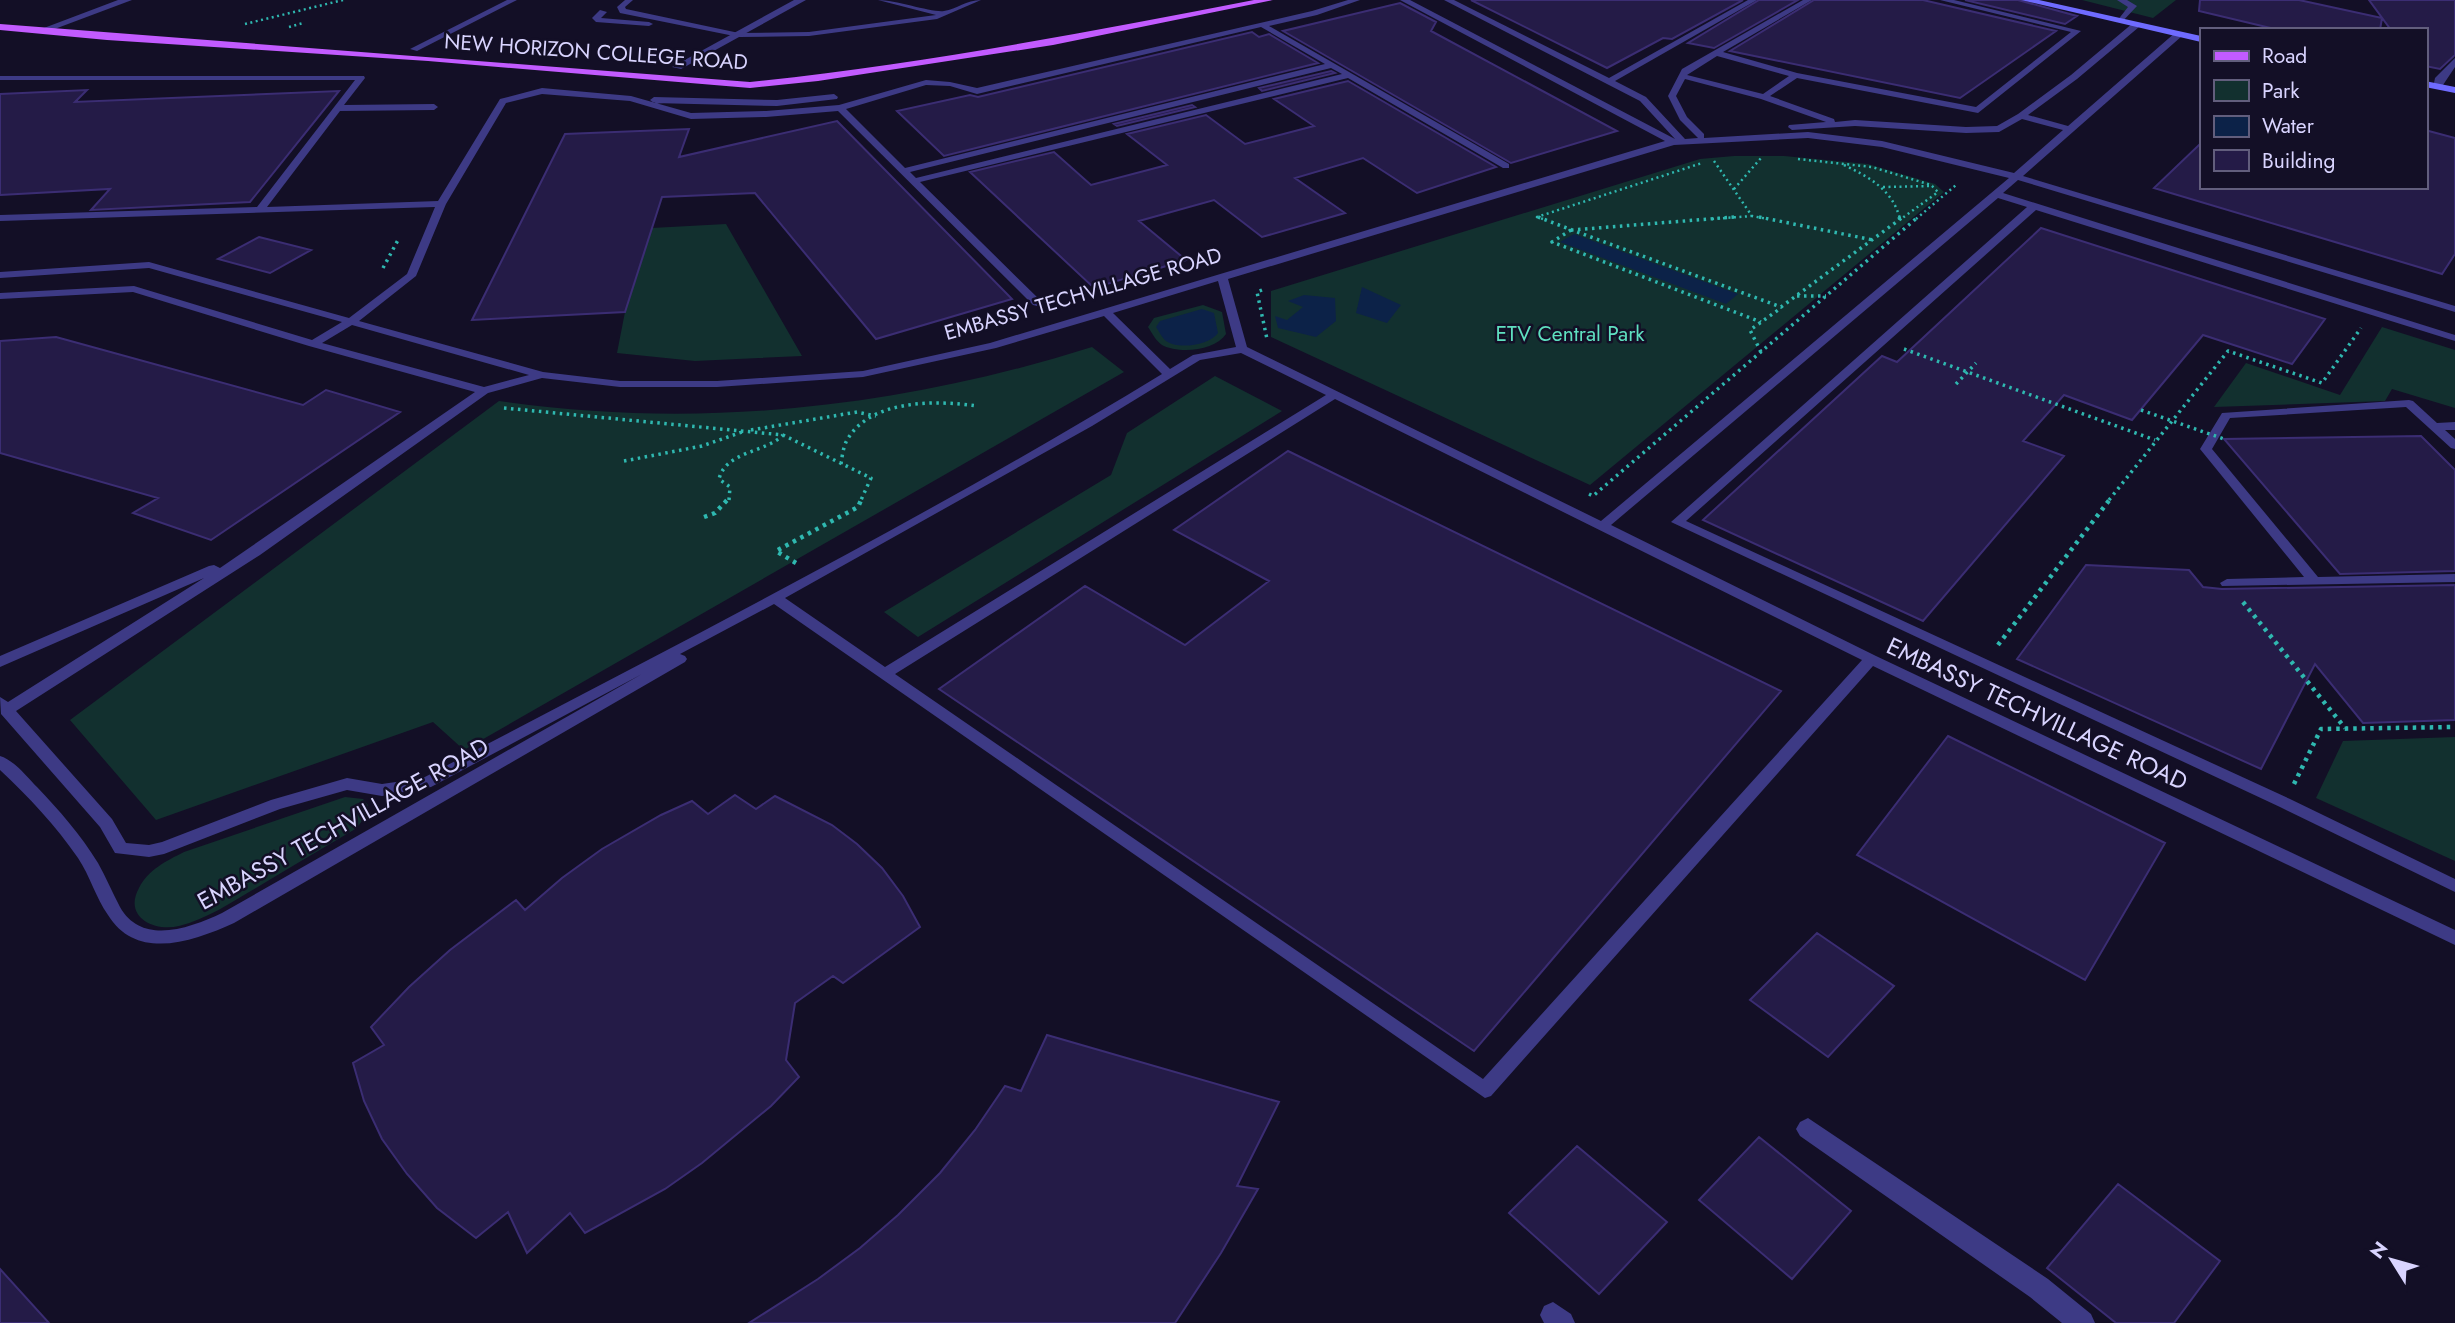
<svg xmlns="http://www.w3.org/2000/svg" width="2455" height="1323" font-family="Jost,sans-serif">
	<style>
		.green { fill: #12302f }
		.water { fill: #0c2248 }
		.building { fill: #241b47; stroke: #3b2d73; stroke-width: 2 }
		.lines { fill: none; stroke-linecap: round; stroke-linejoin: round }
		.path-far2 { stroke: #2fb8b0; stroke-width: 2.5; stroke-dasharray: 2 3.5; stroke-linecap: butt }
		.path-far1 { stroke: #2fb8b0; stroke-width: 3.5; stroke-dasharray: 2.5 4.5; stroke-linecap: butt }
		.path { stroke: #2fb8b0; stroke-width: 4.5; stroke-dasharray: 3.5 5; stroke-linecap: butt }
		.service { fill: #3d3a85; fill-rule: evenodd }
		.minor { fill: #3d3a85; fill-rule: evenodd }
		.secondary { fill: #6f6bff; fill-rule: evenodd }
		.primary { fill: #c25bff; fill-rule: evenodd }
		.path-bridge { stroke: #2fb8b0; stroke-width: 3.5; stroke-dasharray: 2.5 4.5; stroke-linecap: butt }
		.labels { text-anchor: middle; stroke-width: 5; stroke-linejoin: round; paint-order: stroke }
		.far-street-label { font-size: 21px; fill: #d9d4ff; stroke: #130f26 }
		.far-park-label { font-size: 21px; fill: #5fe0c0; stroke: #130f26 }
		.street-label { font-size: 24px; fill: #d9d4ff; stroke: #130f26 }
	</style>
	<rect width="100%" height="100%" fill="#130f26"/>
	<path class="green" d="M 2082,0 L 2176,0 L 2153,18 Z
		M 1734,156 L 1784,156 L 1868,164 L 1935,184 L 1944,192 L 1590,485 L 1271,337 L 1271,291 L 1700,159 Z
		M 726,224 L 802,356 L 695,361 L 617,353 L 625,312 L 652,228 Z
		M 1203,305 L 1222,312 L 1226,334 C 1215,351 1179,354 1162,345 C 1156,341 1152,333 1148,327 L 1154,318 Z
		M 2382,327 L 2455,350 L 2455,408 L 2392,389 L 2385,401 L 2214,407 L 2246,363 L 2340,395 Z
		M 1092,347 L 1124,372 L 464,750 L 433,722 L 156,820 L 70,720 L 499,401 C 699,430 899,408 1092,347 Z
		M 1215,376 L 1282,411 L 918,637 L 884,612 L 1111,475 L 1127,433 Z
		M 2455,737 L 2455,861 L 2316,798 L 2343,741 Z
		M 345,797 L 363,799 L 368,805 L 368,812 L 357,828 C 323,848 289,868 256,888 C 232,902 207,919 179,926 C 154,932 123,917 139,888 C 148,870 166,861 184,852 Z"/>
	<path class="water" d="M 1574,234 L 1738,294 L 1726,304 L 1560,242 Z
		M 1362,287 L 1401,305 L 1387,323 L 1356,313 Z
		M 1304,295 L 1335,298 L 1336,321 L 1316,337 L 1278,328 L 1275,316 L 1287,320 L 1303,307 L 1288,301 Z
		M 1202,309 L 1214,313 L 1218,333 C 1210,345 1178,350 1166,341 C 1162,338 1159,331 1156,327 L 1160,321 Z"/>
	<path class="building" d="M 1471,0 L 1743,0 L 1672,39 L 1663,38 L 1607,68 Z
		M 1759,0 L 1798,0 L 1714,48 L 1688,43 Z
		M 1814,0 L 1923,0 L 2056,31 L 1960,98 L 1730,51 Z
		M 1965,0 L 2018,0 L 2077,16 L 2065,24 Z
		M 2200,0 L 2299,0 L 2382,18 L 2380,30 L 2279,30 L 2199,11 Z
		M 2369,0 L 2455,0 L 2455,55 L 2440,69 L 2425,66 L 2425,30 L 2391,30 Z
		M 1400,3 L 1436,22 L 1431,31 L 1617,131 L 1511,163 L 1283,31 Z
		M 1252,32 L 1259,37 L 1269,34 L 1318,63 L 944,156 L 897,111 L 970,95 L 978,97 Z
		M 1331,71 L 1335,73 L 1262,91 L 1259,88 Z
		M 1348,81 L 1496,167 L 1417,193 L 1363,158 L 1295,178 L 1345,213 L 1262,237 L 1214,200 L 1139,221 L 1186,260 L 1094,288 L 970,172 L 1054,152 L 1091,185 L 1167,165 L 1127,134 L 1206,115 L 1245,144 L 1314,126 L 1274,99 Z
		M 87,90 L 75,102 L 339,91 L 250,202 L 91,210 L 110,189 L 0,195 L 0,94 Z
		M 1192,105 L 1195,107 L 1117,126 L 1114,124 Z
		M 837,121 L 1012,299 L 876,339 L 755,193 L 662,197 L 625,312 L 472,320 L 565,134 L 689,129 L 679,157 Z
		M 2425,130 L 2455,138 L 2455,254 L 2442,274 L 2154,188 L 2201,143 L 2201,187 L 2425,187 Z
		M 2041,228 L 2325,319 L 2292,364 L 2203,335 L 2132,420 L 2064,395 L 2023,441 L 2064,456 L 1923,621 L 1703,520 L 1882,356 L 1897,362 Z
		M 259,237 L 311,250 L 270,273 L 218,259 Z
		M 56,337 L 303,405 L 326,390 L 400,412 L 211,540 L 133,513 L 158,498 L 0,453 L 0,341 Z
		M 2421,436 L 2455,470 L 2455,571 L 2340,574 L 2224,439 Z
		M 1288,451 L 1781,691 L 1474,1051 L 939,689 L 1085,586 L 1185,645 L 1269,581 L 1174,530 Z
		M 2086,565 L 2189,570 L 2203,587 L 2222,589 L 2455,585 L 2455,720 L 2363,723 L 2315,664 L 2261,769 L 2017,659 Z
		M 1948,736 L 2165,843 L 2085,980 L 1857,855 Z
		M 735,795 L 756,809 L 775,796 L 832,825 L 857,844 L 882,868 L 903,896 L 920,927 L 843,983 L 833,976 L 795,1003 L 786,1060 L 799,1077 L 771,1106 L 702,1163 L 665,1189 L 585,1233 L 570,1213 L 527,1253 L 508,1212 L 476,1238 L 437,1208 L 407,1174 L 382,1139 L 364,1101 L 353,1063 L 384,1045 L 371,1027 L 409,987 L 450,950 L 516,900 L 525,910 L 562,878 L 602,849 L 661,815 L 692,801 L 708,814 Z
		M 1817,933 L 1894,986 L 1828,1057 L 1750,1000 Z
		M 1047,1035 L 1279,1102 L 1237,1186 L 1258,1189 L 1221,1253 L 1175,1323 L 749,1323 L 818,1279 L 860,1248 L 898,1215 L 940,1173 L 975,1130 L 1005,1086 L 1021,1091 Z
		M 1759,1137 L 1851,1211 L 1792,1279 L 1699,1200 Z
		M 1577,1146 L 1667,1222 L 1599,1294 L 1509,1213 Z
		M 2118,1184 L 2220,1261 L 2174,1323 L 2116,1323 L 2047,1268 Z
		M 0,1269 L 49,1323 L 0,1323 Z"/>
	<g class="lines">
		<path class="path-far2" d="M 245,24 L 343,0
			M 289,27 L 303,23
			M 1798,159 L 1872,167 L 1931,185 L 1938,192 L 1901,219
			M 1714,161 L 1752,216 L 1768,219
			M 1844,165 C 1869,177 1893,190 1900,219
			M 1883,187 L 1933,186
			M 1734,189 L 1761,158
			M 1543,219 L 1537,217 L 1702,163
			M 1712,219 L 1752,216
			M 1916,219 L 1956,185"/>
		<path class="path-far1" d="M 1538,217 L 1572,230
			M 1734,217 L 1572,230 L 1781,307 L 1903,217
			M 1759,217 L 1873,240
			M 1899,217 L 1900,220
			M 1571,230 L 1552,242 L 1761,322
			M 383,268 L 398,240
			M 1262,290 L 1257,292 L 1267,339
			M 1797,296 L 1826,296
			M 1904,349 L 2155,440
			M 1761,352 L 1750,330 L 1781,308
			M 504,408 L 783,435 L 871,478 L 861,500
			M 751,430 L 857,412 L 876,416
			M 624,461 L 702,446 L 742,432
			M 841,464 C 842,457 843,449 846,442 C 868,399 936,400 977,406
			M 1589,494 L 1593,496 L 1918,217
			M 729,500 L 730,487 L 719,479 C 726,451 765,453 783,435
			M 2109,500 L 2228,351 L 2322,383 L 2361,328"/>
		<path class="path" d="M 704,517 L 715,513 L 729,498
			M 796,563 L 776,551 L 858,507 L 862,498
			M 2243,602 L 2345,728
			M 1998,645 L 2111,498
			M 2294,784 L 2321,729 L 2455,727"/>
		<path class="service" d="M 507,0 L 517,0 L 417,51 L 410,49 Z
			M 625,0 L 633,0 L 625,7 L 626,9 L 739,33 L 809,32 L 936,15 L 878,0 C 896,0 933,13 944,11 C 957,9 966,0 981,0 L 937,19 L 809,36 L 739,37 L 620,13 L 617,7 Z
			M 1348,0 L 1360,0 L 1317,15 L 1269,26 L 1509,164 L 1509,168 L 1503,168 L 1348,78 L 920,182 L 1041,301 L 1042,303 L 1037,306 L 1033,305 L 838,111 L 766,117 L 691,119 L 630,101 L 542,94 L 506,103 L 446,204 L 416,276 L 359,321 L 543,372 L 620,381 L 717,381 L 863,371 L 990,343 L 1665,141 L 1400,0 L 1410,0 L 1675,139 L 1640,101 L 1444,0 L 1454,0 L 1609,78 L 1748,0 L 1757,0 L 1615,81 L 1646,97 L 1685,139 L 1698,138 L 1680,120 L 1668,96 L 1682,69 L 1803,0 L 1812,0 L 1723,52 L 1797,73 L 1976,107 L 2071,32 L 1940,0 L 1954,0 L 2081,31 L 1978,113 L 1797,78 L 1770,96 L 1834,119 L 1835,122 L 1855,120 L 1966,127 L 1997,126 L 2018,114 L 2071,75 L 2133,23 L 2139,23 L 2139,27 L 2077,79 L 2028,115 L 2068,126 L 2176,32 L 2182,32 L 2182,36 L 2023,176 L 2455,306 L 2455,312 L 2018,180 L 2003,193 L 2455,335 L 2455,341 L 2036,210 L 1686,521 L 2290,799 L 2455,879 L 2455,892 L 2280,807 L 1671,522 L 2027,207 L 1998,198 L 1611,525 L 1876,656 L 2455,930 L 2455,945 L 1873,666 L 1491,1096 L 1485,1098 L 774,604 L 680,654 L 685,656 L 687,659 L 685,662 L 234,923 C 194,941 137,962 108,915 C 96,898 90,876 78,858 C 56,826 29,797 0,770 L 0,756 C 14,760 27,777 37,787 C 59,810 81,835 98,863 C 106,877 112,892 120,907 C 142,946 190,928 222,913 L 642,674 L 431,787 L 382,796 L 347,790 L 280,809 L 164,854 L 149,857 L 115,853 L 100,827 L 1,714 L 0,697 L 8,702 L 204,578 L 0,667 L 0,656 L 209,566 L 214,565 L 220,568 L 475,392 L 309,346 L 133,292 L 0,299 L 0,293 L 134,286 L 312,340 L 342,322 L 149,268 L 0,278 L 0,272 L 149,262 L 349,318 L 407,274 L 435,207 L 0,221 L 0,215 L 257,207 L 355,80 L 0,80 L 0,76 L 364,76 L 365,78 L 344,105 L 434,104 L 438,107 L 434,110 L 340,111 L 267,207 L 438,201 L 500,99 L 542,88 L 631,96 L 691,113 L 766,111 L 839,105 L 926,80 L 950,82 L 977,88 L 1312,11 ZM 1261,27 L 1325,64 L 905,168 L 846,109 L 926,85 L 950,86 L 977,94 ZM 1717,56 L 1789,76 L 1763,94 L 1687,75 ZM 1331,68 L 1342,74 L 916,178 L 910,172 ZM 1685,79 L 1761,99 L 1826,122 L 1789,125 L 1788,127 L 1792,130 L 1855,126 L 1966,133 L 1999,132 L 2022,119 L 2063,130 L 2014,173 L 1882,141 L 1808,132 L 1704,138 L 1704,134 L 1687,117 L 1676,96 ZM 1808,138 L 1882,147 L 2009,178 L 1601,521 L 1247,347 L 1228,279 L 1674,145 ZM 1218,281 L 1236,347 L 1193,355 L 1170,369 L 1113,313 ZM 1104,316 L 1162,374 C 923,520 671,647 423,778 L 382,784 L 347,778 L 271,800 L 162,842 L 149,845 L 126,843 L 112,819 L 16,711 L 260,555 L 488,393 L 542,378 L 620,387 L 717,387 L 863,377 L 996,348 ZM 352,325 L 529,375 L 484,387 L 322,343 ZM 1241,353 L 1326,395 L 885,667 L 785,598 L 1092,426 L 1200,360 ZM 1335,399 L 1862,660 L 1483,1079 L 895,674 Z
			M 2117,0 L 2127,0 L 2137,6 L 2121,23 L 2117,21 L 2128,7 Z
			M 600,10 L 607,12 L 601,18 L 649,22 L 653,24 L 649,26 L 596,22 L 592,18 Z
			M 834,94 L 838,97 L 837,99 L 777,106 L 654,103 L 650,100 L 654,97 L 777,100 Z
			M 2409,400 L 2413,401 L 2437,423 L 2455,422 L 2455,430 L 2445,430 L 2455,439 L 2455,449 L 2451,448 L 2406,407 L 2230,418 L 2212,449 L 2318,577 L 2455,574 L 2455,582 L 2222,586 L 2220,583 L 2227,579 L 2304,577 L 2200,449 L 2222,413 Z"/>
		<path class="minor" d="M 118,0 L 132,0 L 44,33 L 36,31 Z
			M 794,0 L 806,0 L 681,69 L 672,67 Z
			M 2455,58 L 2455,67 L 2441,88 L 2433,88 L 2435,78 Z
			M 1808,1118 L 2048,1279 L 2091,1314 L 2095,1323 L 2062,1323 L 2030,1297 L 1800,1136 L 1796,1129 L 1800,1122 Z
			M 1553,1302 L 1571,1314 L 1575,1323 L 1544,1323 L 1540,1315 L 1544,1306 Z"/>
		<path class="secondary" d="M 2021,0 L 2039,0 L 2201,36 L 2201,42 Z
			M 2425,81 L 2455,87 L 2455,93 L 2425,87 Z"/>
		<path class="primary" d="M 1254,0 L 1273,0 L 1053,45 L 818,81 L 750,88 L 428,61 L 107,40 L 0,30 L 0,24 L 750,82 C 919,65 1087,32 1254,0 Z"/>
		<path class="path-bridge" d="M 1956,384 L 1976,363
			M 2141,410 L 2224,439"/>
	</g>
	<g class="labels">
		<g class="far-street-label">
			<text transform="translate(596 52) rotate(4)" y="7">NEW HORIZON COLLEGE ROAD</text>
			<text transform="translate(1083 294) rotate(-16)" y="7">EMBASSY TECHVILLAGE ROAD</text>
		</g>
		<g class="far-park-label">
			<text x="1570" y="341">ETV Central Park</text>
		</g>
		<g class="street-label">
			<text transform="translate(2037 714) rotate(25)" y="8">EMBASSY TECHVILLAGE ROAD</text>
			<text transform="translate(343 824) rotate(-29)" y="8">EMBASSY TECHVILLAGE ROAD</text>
		</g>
	</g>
	<rect x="2200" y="28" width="228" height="161" fill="#130f26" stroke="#625e7d" stroke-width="2"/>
	<rect x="2214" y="51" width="35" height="10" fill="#c25bff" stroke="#625e7d" stroke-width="2"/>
	<text x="2262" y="63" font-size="21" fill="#d9d4ff">Road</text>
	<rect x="2214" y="80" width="35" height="21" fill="#12302f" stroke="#625e7d" stroke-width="2"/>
	<text x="2262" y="98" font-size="21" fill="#d9d4ff">Park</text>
	<rect x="2214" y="116" width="35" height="21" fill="#0c2248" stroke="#625e7d" stroke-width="2"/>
	<text x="2262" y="133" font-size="21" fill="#d9d4ff">Water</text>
	<rect x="2214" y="150" width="35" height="21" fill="#241b47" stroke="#625e7d" stroke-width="2"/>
	<text x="2262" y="168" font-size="21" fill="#d9d4ff">Building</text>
	<g transform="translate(2392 1260) rotate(307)" stroke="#130f26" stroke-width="5" paint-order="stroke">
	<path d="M0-5L12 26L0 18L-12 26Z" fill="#d9d4ff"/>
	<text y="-10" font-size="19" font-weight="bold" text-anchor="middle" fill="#d9d4ff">N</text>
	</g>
</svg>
